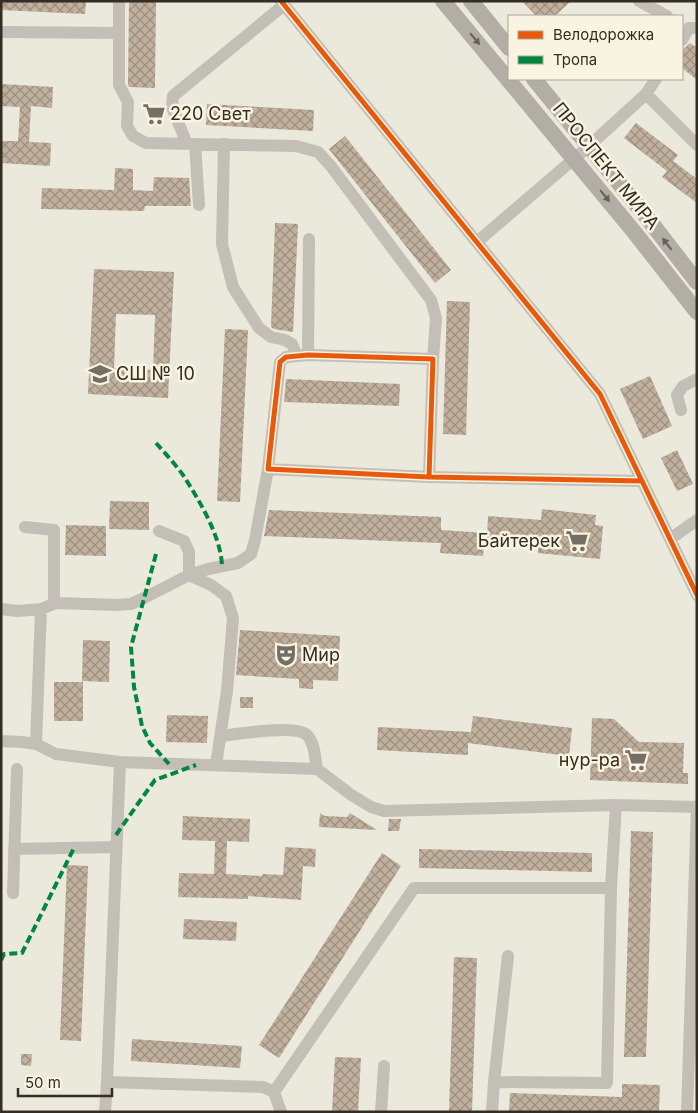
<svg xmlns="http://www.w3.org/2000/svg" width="698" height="1113" font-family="Inter,sans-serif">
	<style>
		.building { fill: url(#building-cross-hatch); fill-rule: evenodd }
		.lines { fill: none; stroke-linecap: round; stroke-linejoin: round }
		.minor { stroke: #c3bfb6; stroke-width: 12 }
		.major { stroke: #b2ada5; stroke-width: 16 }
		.quiet { stroke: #00873e; stroke-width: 4; stroke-dasharray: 8 4; stroke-linecap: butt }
		.cycleway-casing { stroke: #f9f4e2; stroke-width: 8 }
		.cycleway { stroke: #e8590c; stroke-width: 5 }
		.oneway { fill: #666058 }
		.labels { text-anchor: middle; stroke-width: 5; stroke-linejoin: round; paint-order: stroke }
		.poi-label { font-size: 18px; fill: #342d25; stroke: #f9f4e2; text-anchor: start }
		.street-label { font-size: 18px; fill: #342d25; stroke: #f9f4e2 }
	</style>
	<defs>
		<pattern id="building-cross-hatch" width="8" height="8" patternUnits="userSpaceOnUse" patternTransform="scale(1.25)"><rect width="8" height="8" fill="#c0b09d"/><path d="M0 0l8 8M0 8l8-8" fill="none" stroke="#9d9080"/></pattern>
	</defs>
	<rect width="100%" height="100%" fill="#ebe8dc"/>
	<path class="building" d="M 1,1 L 86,1 L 85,14 L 1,10 Z
		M 129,1 L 156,1 L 155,88 L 129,87 L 128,85 Z
		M 522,1 L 571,1 L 555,16 L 536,16 Z
		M 690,43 L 697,48 L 697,80 L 682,68 L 682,50 Z
		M 1,84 L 53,87 L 52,108 L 31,106 L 29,142 L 51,143 L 50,166 L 1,163 L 1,141 L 18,141 L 20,107 L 1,106 Z
		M 207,104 L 314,110 L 313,131 L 206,125 Z
		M 636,123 L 678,155 L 673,161 L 697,179 L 697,203 L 662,177 L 667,171 L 624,138 Z
		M 345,136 L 451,270 L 435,283 L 329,149 Z
		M 115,168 L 133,169 L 133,190 L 153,191 L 154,177 L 189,178 L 191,206 L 145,206 L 144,211 L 41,209 L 42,188 L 114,190 Z
		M 275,223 L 298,224 L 293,332 L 274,329 L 271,327 Z
		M 94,269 L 174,272 L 168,398 L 88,394 ZM 116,314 L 155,315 L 153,370 L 114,368 Z
		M 447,301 L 470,302 L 466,435 L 443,434 Z
		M 225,329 L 248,330 L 240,502 L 217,501 Z
		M 650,376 L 672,426 L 643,439 L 620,389 Z
		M 286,379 L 400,384 L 399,406 L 284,402 Z
		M 677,450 L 693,484 L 677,491 L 661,458 Z
		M 110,501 L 149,502 L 149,530 L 109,529 Z
		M 542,509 L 596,515 L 595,525 L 603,526 L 600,559 L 538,553 L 539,542 L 487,538 L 488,516 L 541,520 Z
		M 269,510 L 441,517 L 441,530 L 485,533 L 483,556 L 440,553 L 441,543 L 264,536 Z
		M 66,525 L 106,526 L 106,556 L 65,555 Z
		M 240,630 L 340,636 L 338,681 L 313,680 L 313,689 L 299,688 L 299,679 L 236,675 Z
		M 83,640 L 110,641 L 109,682 L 82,681 Z
		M 54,682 L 83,682 L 83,721 L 54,721 Z
		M 240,697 L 253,697 L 253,708 L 240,708 Z
		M 167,715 L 208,716 L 207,743 L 166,742 Z
		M 473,716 L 572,728 L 569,756 L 468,743 L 468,755 L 377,750 L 378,727 L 471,732 Z
		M 592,718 L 614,719 L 639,742 L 684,743 L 683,773 L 688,773 L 688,784 L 590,780 Z
		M 320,813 L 325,816 L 347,817 L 350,813 L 377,830 L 319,827 Z
		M 183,816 L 250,819 L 249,842 L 227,841 L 226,874 L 262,876 L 262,874 L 283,875 L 285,847 L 316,849 L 315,867 L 303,866 L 301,900 L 248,896 L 248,899 L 178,897 L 179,873 L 214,874 L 215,841 L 182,840 Z
		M 389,819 L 401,819 L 399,831 L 388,831 Z
		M 631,831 L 653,832 L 646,1057 L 624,1057 Z
		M 419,849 L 592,853 L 592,872 L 419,868 Z
		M 382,853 L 401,866 L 279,1058 L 259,1045 Z
		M 67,865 L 88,866 L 81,1041 L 60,1040 Z
		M 184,919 L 237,922 L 236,941 L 183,939 Z
		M 454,957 L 477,958 L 472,1112 L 449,1112 Z
		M 132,1039 L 242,1046 L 240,1068 L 131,1061 Z
		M 21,1054 L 32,1054 L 31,1066 L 21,1065 Z
		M 335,1057 L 361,1058 L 358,1112 L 332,1112 Z
		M 622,1084 L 660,1085 L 659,1112 L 509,1112 L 510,1093 L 622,1097 Z"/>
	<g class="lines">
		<path class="minor" d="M 119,1 L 119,85 L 128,102 L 127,126 L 133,136 L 146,143 L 296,146 L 318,152 L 330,165 L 431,300 L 436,318 L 433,359
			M 281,1 L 600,394 L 697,595
			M 639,1 L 667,16
			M 1,32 L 119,33
			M 682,40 L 689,28 L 697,28
			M 646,94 L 656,79
			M 187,144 L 172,107 L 173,96 L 284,5
			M 195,144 L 199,205
			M 224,144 L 222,244 L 233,287 L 259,328 L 271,337 L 285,340 L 292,344 L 297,356
			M 477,242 L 589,146 L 646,94 L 697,145
			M 308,355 L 309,239
			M 681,410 L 677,395 L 683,386 L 697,379
			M 429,477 L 433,359 L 308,355 L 286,357 L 280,362 L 268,469 L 429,477 L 642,481
			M 25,527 L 54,530 L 54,604
			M 159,531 L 184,541 L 189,552 L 189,575 L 211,585 L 226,596 L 233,618 L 227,691 L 216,765
			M 670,539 L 697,520
			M 1,609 L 18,611 L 41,609 L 56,603 L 117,605 L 131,604 L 144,598 L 189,575 L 208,569 L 238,563 L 251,554 L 255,540 L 268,469
			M 221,736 C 238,734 296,724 307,735 C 315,743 315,759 317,769
			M 1,741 L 22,742 L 36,744 L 56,754 L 120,762 L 107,1082
			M 36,744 L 41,609
			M 120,762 L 317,769 L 350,794 L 371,807 L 384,811 L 616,805 L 697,807
			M 14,849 L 116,847
			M 13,893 L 17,769
			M 494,1082 L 508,956
			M 274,1092 L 414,888 L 611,888 L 616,805
			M 105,1112 L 107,1082 L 263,1087 L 274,1092 L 281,1112
			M 381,1112 L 384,1066
			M 492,1112 L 494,1082 L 607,1083 L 611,888
			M 687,1112 L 697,806"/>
		<path class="major" d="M 443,1 L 635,233 L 697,312
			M 471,1 L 509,48
			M 534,79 L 649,220 L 697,282"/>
		<path class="quiet" d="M 156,443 C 165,453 175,464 183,475 C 199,500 221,536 222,566
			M 156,554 L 131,647 L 134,687 L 142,726 L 150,743 L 169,764
			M 116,835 L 137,805 L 155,780 L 196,765
			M 1,960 L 4,954 L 22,953 L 74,848"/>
		<defs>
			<path id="cycleway" d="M 281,1 L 600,394 L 697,595
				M 429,477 L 433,359 L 308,355 L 286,357 L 280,362 L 268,469 L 429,477 L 642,481"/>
		</defs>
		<use href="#cycleway" class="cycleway-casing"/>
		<use href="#cycleway" class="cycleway"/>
	</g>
	<defs><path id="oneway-solid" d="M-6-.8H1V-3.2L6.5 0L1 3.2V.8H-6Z" transform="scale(1.25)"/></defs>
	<g class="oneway">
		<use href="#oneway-solid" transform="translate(475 39) rotate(50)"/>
		<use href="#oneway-solid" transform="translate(605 196) rotate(50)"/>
		<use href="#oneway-solid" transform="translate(667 244) rotate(-128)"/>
	</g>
	<defs>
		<symbol id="supermarket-bare" viewBox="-9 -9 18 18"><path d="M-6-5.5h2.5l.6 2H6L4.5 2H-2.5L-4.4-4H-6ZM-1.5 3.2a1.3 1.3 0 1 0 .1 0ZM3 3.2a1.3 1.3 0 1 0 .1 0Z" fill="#746e65" stroke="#f9f4e2" stroke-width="2.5" paint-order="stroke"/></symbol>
		<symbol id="school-bare" viewBox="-9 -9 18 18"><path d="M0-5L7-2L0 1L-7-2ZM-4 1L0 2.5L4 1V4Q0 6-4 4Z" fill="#746e65" stroke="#f9f4e2" stroke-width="2.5" paint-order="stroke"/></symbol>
		<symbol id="theatre-bare" viewBox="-9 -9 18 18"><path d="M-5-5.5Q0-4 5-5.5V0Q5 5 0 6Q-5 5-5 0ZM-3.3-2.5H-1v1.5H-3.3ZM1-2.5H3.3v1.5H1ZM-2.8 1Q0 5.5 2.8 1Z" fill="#746e65" stroke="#f9f4e2" stroke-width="2.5" paint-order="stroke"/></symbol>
	</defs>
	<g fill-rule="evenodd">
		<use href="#supermarket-bare" x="138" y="98" width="32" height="32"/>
		<use href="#school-bare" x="84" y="358" width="32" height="32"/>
		<use href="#supermarket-bare" x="561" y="525" width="32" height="32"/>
		<use href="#theatre-bare" x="270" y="639" width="32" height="32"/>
		<use href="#supermarket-bare" x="620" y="744" width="32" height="32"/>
	</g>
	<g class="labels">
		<g class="poi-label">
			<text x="170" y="120">220 Свет</text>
			<text x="116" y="380">СШ № 10</text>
			<text x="560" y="547" text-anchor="end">Байтерек</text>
			<text x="302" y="661">Мир</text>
			<text x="620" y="766" text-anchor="end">нур-ра</text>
		</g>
		<g class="street-label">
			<text transform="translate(606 166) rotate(51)" y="6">ПРОСПЕКТ МИРА</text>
		</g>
	</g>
	<rect width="698" height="1113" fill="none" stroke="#342d25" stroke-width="5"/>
	<rect x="508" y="15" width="175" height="65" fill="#f9f4e2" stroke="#aaa496"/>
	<rect x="518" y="31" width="25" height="8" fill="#e8590c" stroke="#aaa496"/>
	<text x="553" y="40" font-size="15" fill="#342d25">Велодорожка</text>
	<rect x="518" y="56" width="25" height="8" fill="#00873e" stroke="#aaa496"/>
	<text x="553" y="65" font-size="15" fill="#342d25">Тропа</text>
	<path d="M18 1088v8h94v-8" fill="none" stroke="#342d25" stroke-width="2.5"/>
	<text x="25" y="1088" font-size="15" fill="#342d25" stroke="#f9f4e2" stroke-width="4" paint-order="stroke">50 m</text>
</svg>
